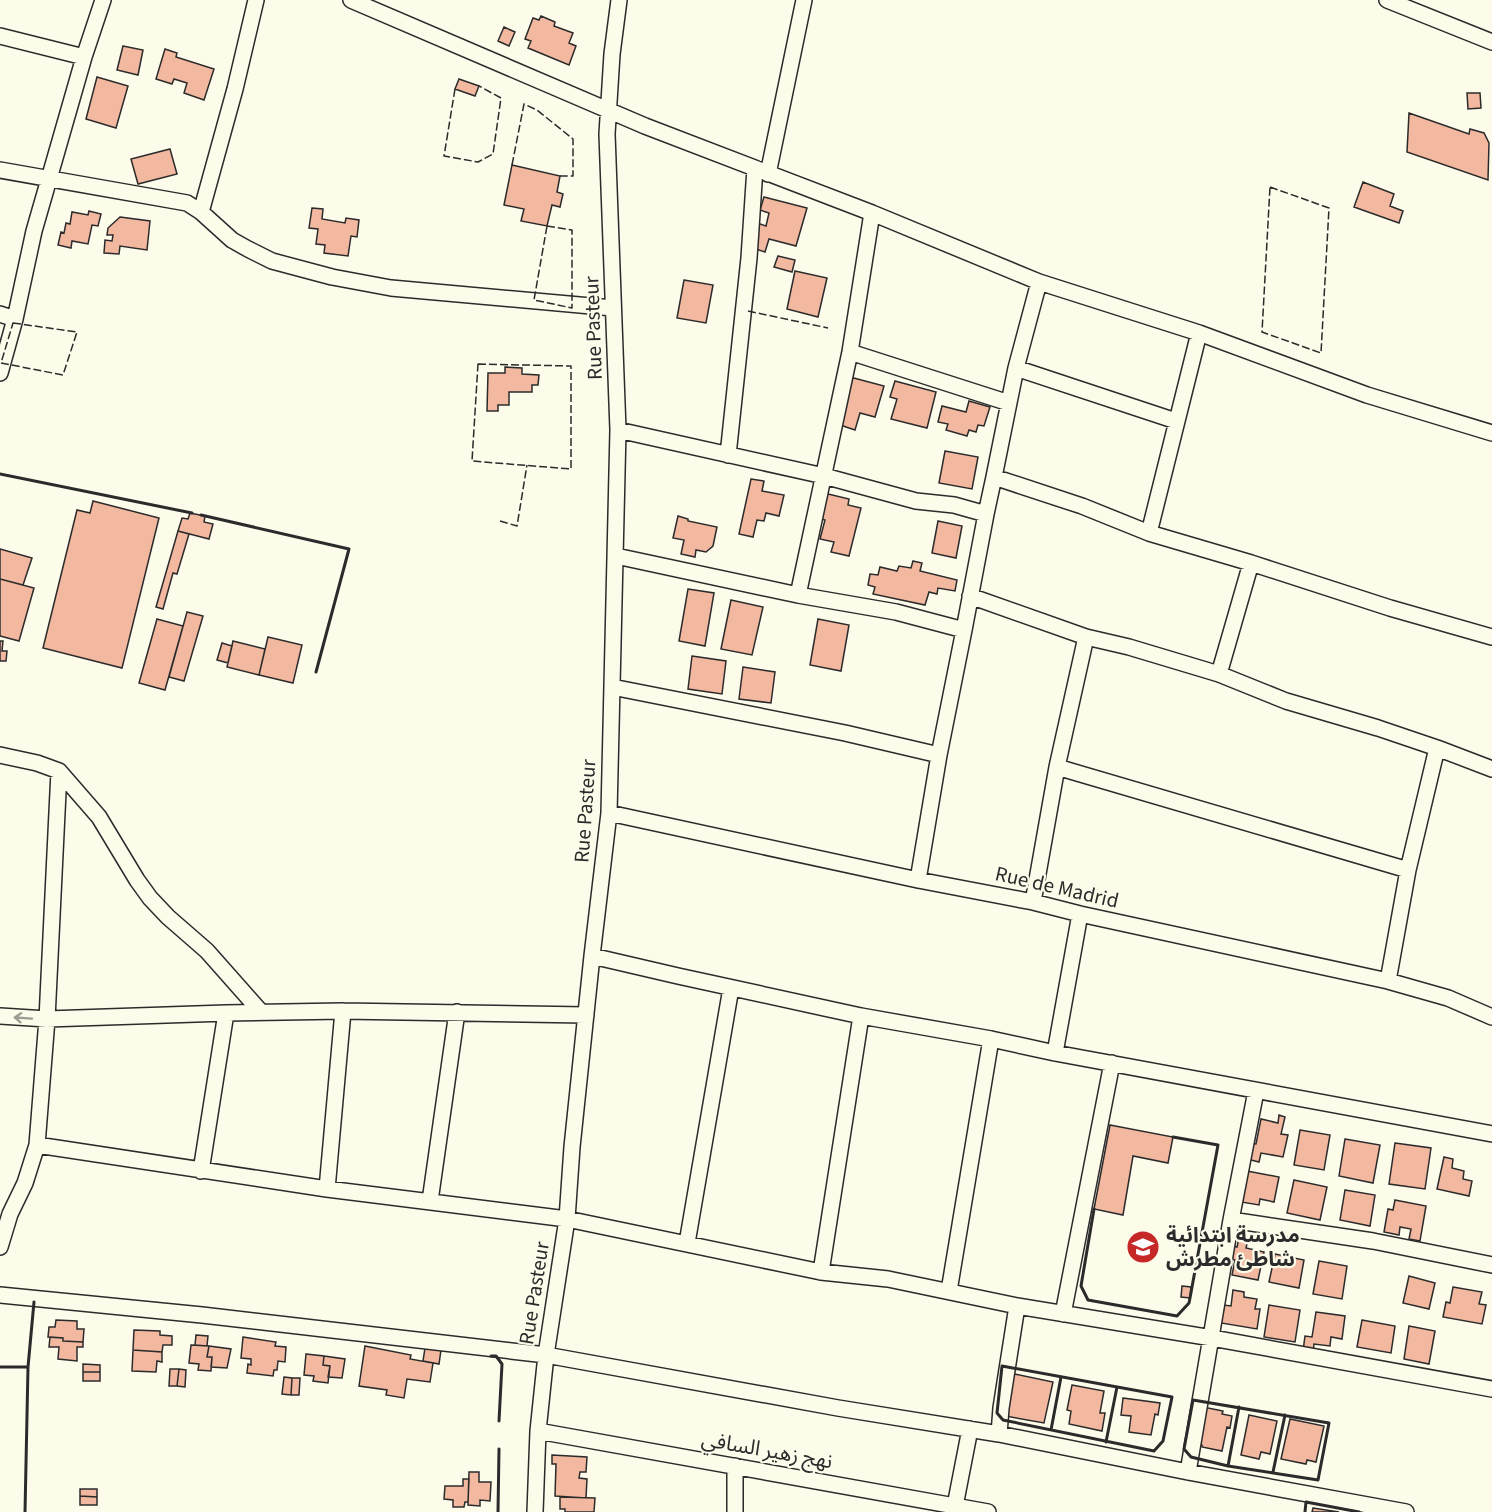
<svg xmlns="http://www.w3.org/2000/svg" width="1492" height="1512" font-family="'Source Sans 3','Noto Sans Arabic',sans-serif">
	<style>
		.building { fill: #f2b8a0; stroke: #2b2b2b; stroke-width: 1.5 }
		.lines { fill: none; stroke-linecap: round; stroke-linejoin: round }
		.street-casing { stroke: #2b2b2b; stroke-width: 18 }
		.street { stroke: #fdfbea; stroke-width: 15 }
		.fence { stroke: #2b2b2b; stroke-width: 1.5; stroke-dasharray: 8 3; stroke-linecap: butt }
		.wall { stroke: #2b2b2b; stroke-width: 3 }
		.oneway { stroke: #9e9d94 }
		.labels { text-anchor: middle; stroke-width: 4.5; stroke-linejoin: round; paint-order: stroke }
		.street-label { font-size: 21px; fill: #2b2b2b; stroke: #fdfbea }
		.poi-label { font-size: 21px; font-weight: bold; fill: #2b2b2b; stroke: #fdfbea; text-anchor: start }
	</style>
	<rect width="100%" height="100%" fill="#fdfbea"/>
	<path class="building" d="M 541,16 L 555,22 L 554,26 L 573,33 L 569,43 L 576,46 L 569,65 L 528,48 L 531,41 L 525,39 L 533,18 L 539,20 Z
		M 504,27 L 515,32 L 509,46 L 498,41 Z
		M 123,46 L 143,50 L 138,75 L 117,70 Z
		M 165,49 L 177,53 L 176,57 L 214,69 L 204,100 L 184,93 L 187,83 L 174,79 L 172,84 L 156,79 Z
		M 97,77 L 128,86 L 116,128 L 86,119 Z
		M 459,79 L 479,86 L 475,96 L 455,89 Z
		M 1467,93 L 1480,93 L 1481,108 L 1468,109 Z
		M 1409,113 L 1469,134 L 1470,129 L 1484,133 L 1489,143 L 1488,180 L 1407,152 Z
		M 170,149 L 177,174 L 138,184 L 131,159 Z
		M 512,165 L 560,176 L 557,192 L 563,194 L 560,207 L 552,205 L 547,226 L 521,221 L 524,209 L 504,205 Z
		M 1363,182 L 1394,194 L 1390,206 L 1403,211 L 1399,223 L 1354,207 Z
		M 764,197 L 807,208 L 796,246 L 769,239 L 765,252 L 750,247 L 757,223 L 766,226 L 769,213 L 760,210 Z
		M 312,208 L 323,209 L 322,219 L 345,223 L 346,218 L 359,220 L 357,237 L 351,236 L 348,256 L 324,253 L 325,245 L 316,244 L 318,229 L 309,228 Z
		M 89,211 L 101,214 L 98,226 L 92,225 L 88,244 L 72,241 L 71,248 L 58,245 L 61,232 L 64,233 L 66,223 L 70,224 L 72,212 L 88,215 Z
		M 120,217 L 150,221 L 147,250 L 120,246 L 119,254 L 104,253 L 105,240 L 112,241 L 113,235 L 107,235 L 108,228 Z
		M 778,256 L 795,260 L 792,272 L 774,267 Z
		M 795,271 L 827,278 L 818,317 L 787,309 Z
		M 684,280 L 713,285 L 706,323 L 677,318 Z
		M 505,367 L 522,368 L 522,374 L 539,375 L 538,385 L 532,385 L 532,392 L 509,392 L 509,405 L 498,405 L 498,411 L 487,411 L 488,373 L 505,373 Z
		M 850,377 L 884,386 L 875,417 L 860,413 L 855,430 L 837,424 Z
		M 895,381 L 936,392 L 927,428 L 891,419 L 897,399 L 890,397 Z
		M 969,401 L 990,407 L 984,426 L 978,425 L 976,432 L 969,430 L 967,436 L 946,430 L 948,424 L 938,422 L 942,406 L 966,412 Z
		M 945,451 L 978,457 L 972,489 L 939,483 Z
		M 751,479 L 764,481 L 762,491 L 784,495 L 779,516 L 766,513 L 764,521 L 757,520 L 753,537 L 739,534 Z
		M 824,493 L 849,499 L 848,505 L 861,508 L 849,556 L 831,552 L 834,542 L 820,539 L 825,520 L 817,518 Z
		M 93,501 L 159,518 L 122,668 L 43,648 L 77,510 L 90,513 Z
		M 190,513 L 205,516 L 204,522 L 213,524 L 209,539 L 178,531 L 182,518 L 188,519 Z
		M 678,516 L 688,519 L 688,521 L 717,527 L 713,546 L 706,552 L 696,550 L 695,557 L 681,554 L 684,540 L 673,538 Z
		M 938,521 L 962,526 L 956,558 L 932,553 Z
		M 178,531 L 189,534 L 177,574 L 173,573 L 163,609 L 156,607 Z
		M 0,549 L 32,558 L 23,585 L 0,579 Z
		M 913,561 L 922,563 L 920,571 L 957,580 L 955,591 L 938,588 L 937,594 L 929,592 L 925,605 L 873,594 L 875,587 L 868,585 L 870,574 L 878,575 L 880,567 L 897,571 L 899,566 L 911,568 Z
		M 0,579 L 34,588 L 19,641 L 0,636 Z
		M 688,589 L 714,593 L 705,646 L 679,641 Z
		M 731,600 L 763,607 L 752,655 L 721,649 Z
		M 187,612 L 203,616 L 184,681 L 169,677 Z
		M 157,619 L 183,626 L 165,690 L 139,683 Z
		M 818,619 L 849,625 L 841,671 L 810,665 Z
		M 268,637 L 302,645 L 293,683 L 259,675 Z
		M 0,641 L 3,641 L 2,651 L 7,651 L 6,661 L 0,661 Z
		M 233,641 L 265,649 L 259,675 L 227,667 Z
		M 222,643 L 232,646 L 228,663 L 217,660 Z
		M 692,656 L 726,661 L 722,694 L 688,689 Z
		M 743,667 L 775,672 L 771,703 L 739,699 Z
		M 1279,1115 L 1285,1117 L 1281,1134 L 1288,1135 L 1283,1157 L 1261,1153 L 1259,1162 L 1247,1159 L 1250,1143 L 1256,1144 L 1261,1119 L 1278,1123 Z
		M 1110,1125 L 1173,1137 L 1168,1163 L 1133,1156 L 1123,1215 L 1094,1209 Z
		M 1300,1130 L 1330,1135 L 1324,1170 L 1294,1165 Z
		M 1345,1139 L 1380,1145 L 1373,1183 L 1339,1176 Z
		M 1395,1143 L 1431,1148 L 1425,1189 L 1389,1184 Z
		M 1444,1157 L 1453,1159 L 1452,1168 L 1464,1171 L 1463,1179 L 1472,1181 L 1469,1196 L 1437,1189 Z
		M 1247,1171 L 1279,1177 L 1274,1202 L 1260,1199 L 1259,1205 L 1241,1202 Z
		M 1294,1180 L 1327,1187 L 1320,1220 L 1287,1213 Z
		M 1345,1190 L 1375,1195 L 1370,1226 L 1340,1220 Z
		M 1395,1200 L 1426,1206 L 1420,1241 L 1409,1239 L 1411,1229 L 1400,1227 L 1399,1235 L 1384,1232 L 1388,1209 L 1393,1210 Z
		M 1239,1238 L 1248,1240 L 1246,1248 L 1264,1252 L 1258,1280 L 1232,1275 L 1235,1260 L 1227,1258 L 1230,1245 L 1237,1247 Z
		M 1275,1254 L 1304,1260 L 1299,1288 L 1269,1282 Z
		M 1319,1261 L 1347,1266 L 1342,1299 L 1313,1294 Z
		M 1409,1276 L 1435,1283 L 1429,1309 L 1403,1303 Z
		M 1182,1286 L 1191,1287 L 1190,1298 L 1181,1297 Z
		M 1453,1287 L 1482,1292 L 1479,1304 L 1486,1305 L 1482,1324 L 1443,1317 L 1446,1302 L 1450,1303 Z
		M 1233,1290 L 1244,1292 L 1244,1297 L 1257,1299 L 1255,1309 L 1260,1309 L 1257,1329 L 1221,1323 L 1224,1305 L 1231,1306 Z
		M 1269,1305 L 1300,1310 L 1295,1342 L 1264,1337 Z
		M 1316,1312 L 1345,1316 L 1342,1339 L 1331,1337 L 1330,1346 L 1314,1344 L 1313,1353 L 1303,1351 L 1305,1336 L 1312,1337 Z
		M 56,1320 L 77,1321 L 77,1329 L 84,1329 L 83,1342 L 63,1341 L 63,1338 L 48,1337 L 49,1327 L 55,1327 Z
		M 1362,1320 L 1395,1326 L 1391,1353 L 1357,1347 Z
		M 1409,1326 L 1435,1331 L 1429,1364 L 1404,1359 Z
		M 134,1330 L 160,1331 L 160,1335 L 172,1336 L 172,1345 L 163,1345 L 162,1352 L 133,1350 Z
		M 196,1335 L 208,1336 L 207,1346 L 195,1345 Z
		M 50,1337 L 63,1338 L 63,1341 L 83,1342 L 83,1347 L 77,1347 L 77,1361 L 58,1359 L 59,1347 L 49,1347 Z
		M 243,1337 L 276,1342 L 275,1346 L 286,1347 L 285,1362 L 278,1361 L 277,1370 L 274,1370 L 273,1376 L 247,1373 L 248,1364 L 251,1365 L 251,1359 L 241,1358 Z
		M 191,1345 L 209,1346 L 207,1357 L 212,1357 L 211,1371 L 198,1370 L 199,1364 L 189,1363 Z
		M 209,1346 L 231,1349 L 227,1368 L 211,1367 L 212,1357 L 207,1357 Z
		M 365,1346 L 411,1355 L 410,1359 L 433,1363 L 430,1382 L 407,1379 L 404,1398 L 386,1395 L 387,1390 L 359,1386 Z
		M 425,1348 L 441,1350 L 439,1364 L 423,1361 Z
		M 133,1350 L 162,1352 L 162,1362 L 157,1361 L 156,1372 L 132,1371 Z
		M 306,1354 L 324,1356 L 323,1365 L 330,1366 L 328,1383 L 313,1381 L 314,1376 L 304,1375 Z
		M 324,1356 L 345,1359 L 342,1378 L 328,1377 L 330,1366 L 323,1365 Z
		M 83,1364 L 100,1365 L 100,1372 L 83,1372 Z
		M 170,1369 L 179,1369 L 177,1386 L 169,1386 Z
		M 179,1369 L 186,1370 L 185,1387 L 177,1386 Z
		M 83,1372 L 100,1372 L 100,1381 L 83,1381 Z
		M 1010,1373 L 1053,1382 L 1044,1423 L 1005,1416 Z
		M 284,1377 L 292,1378 L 291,1395 L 282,1394 Z
		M 292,1378 L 300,1378 L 299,1395 L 291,1395 Z
		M 1072,1385 L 1104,1391 L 1100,1413 L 1105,1413 L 1102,1431 L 1069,1424 L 1071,1411 L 1067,1410 Z
		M 1123,1398 L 1160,1403 L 1158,1415 L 1155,1414 L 1151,1435 L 1129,1432 L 1131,1416 L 1121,1415 Z
		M 1203,1407 L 1223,1411 L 1222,1414 L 1232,1416 L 1230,1428 L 1227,1427 L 1222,1451 L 1202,1447 L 1202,1445 L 1195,1443 Z
		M 1249,1415 L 1277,1421 L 1270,1454 L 1261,1452 L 1259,1459 L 1241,1455 Z
		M 1290,1419 L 1324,1426 L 1316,1462 L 1307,1460 L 1306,1464 L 1281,1459 Z
		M 552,1455 L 587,1457 L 586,1472 L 580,1472 L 579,1478 L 587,1479 L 586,1498 L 555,1496 L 556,1464 L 552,1464 Z
		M 469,1472 L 479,1472 L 479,1482 L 491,1482 L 490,1501 L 480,1500 L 480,1506 L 468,1505 Z
		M 463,1479 L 469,1479 L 468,1502 L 465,1502 L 464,1507 L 453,1507 L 453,1500 L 444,1499 L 445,1486 L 463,1486 Z
		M 80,1489 L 97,1489 L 97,1497 L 80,1496 Z
		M 80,1496 L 97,1497 L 97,1505 L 80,1505 Z
		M 560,1497 L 595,1498 L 594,1512 L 565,1512 L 565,1509 L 560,1509 Z
		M 1313,1508 L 1339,1512 L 1312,1512 Z"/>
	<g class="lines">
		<defs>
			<path id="street" d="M 351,0 L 645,126 L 872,213 L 1039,282 L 1199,333 L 1367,395 L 1492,433
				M 1387,0 L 1492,42
				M 0,36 L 84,57
				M 0,170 L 187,203 L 201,212 L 232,240 L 248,249 L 272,261 L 332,277 L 391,288 L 613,308
				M 768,174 L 804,0
				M 201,212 L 235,89 L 256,0
				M 0,314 L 15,319
				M 850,352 L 1009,403
				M 1016,368 L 1176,421
				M 0,373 L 15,319 L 34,231 L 49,179 L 84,57 L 103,0
				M 618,430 L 824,476 L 916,501 L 954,505 L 986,514
				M 728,455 L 749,258 L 755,168
				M 994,477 L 1082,506 L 1149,533 L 1251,563 L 1390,608 L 1492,637
				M 1149,533 L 1199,333
				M 616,556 L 798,595 L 896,612 L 964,630
				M 798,595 L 850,352 L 872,213
				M 970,596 L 1086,637 L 1129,647 L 1219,674 L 1286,701 L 1378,728 L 1437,748 L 1492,769
				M 1219,674 L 1251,563
				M 612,687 L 845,733 L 939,755
				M 0,755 L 37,763 L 59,771 L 99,817 L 137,880 L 150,898 L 168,917 L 207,951 L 261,1012
				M 1057,767 L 1408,870
				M 609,813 L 918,880 L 1033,902 L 1080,914 L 1388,981 L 1448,998 L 1492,1017
				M 918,880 L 939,755 L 964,630 L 986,514 L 994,477 L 1016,368 L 1039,282
				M 1033,902 L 1057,767 L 1086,637
				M 592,956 L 678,976 L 861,1016 L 991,1039 L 1055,1053 L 1492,1134
				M 1388,981 L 1408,870 L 1437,748
				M 0,1016 L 47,1019 L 226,1013 L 343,1011 L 586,1015
				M 1055,1053 L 1080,914
				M 37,1145 L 327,1189 L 567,1219 L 821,1272 L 888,1279 L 1017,1306 L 1212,1338 L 1492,1389
				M 201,1171 L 226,1013
				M 327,1189 L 343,1011
				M 430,1201 L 457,1012
				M 1231,1220 L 1373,1241 L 1492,1265
				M 687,1243 L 731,988
				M 0,1247 L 10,1214 L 25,1183 L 37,1145 L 47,1019 L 59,771
				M 821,1272 L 861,1016
				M 949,1291 L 991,1039
				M 0,1295 L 202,1315 L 546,1355 L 838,1408 L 999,1434 L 1188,1472 L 1406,1512
				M 1063,1314 L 1112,1063
				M 538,1431 L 988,1512
				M 999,1434 L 1001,1408 L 1017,1306
				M 1188,1472 L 1231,1220 L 1256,1091
				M 955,1506 L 970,1429
				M 535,1512 L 538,1431 L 546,1355 L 567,1219 L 572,1147 L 592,956 L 609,813 L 618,430 L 607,134 L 612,54 L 619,0
				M 735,1512 L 735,1466"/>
		</defs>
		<use href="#street" class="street-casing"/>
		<use href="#street" class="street"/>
		<path class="fence" d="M 455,89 L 444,156 L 478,162 L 493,154 L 501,98 L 479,86
			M 512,165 L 524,104 L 537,110 L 573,139 L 573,176 L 560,176
			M 1270,187 L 1329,208 L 1321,353 L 1262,332 Z
			M 547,226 L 572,230 L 572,308 L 534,300 Z
			M 748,311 L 828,328
			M 13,323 L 77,332 L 63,375 L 1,363 Z
			M 478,364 L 571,366 L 571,469 L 472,461 Z
			M 500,521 L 517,526 L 527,465"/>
		<path class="wall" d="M 0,474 L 192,513
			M 201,515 L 349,549 L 316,672
			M 1094,1209 L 1081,1286 L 1088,1300 L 1177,1316 L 1189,1303 L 1190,1298 L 1218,1145 L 1173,1137
			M 491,1356 L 496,1356 L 502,1364 L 499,1421
			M 1002,1366 L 1172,1397 L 1163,1441 L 1154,1451 L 1003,1420 L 997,1413 Z
			M 0,1367 L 28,1367 L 25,1512
			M 28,1367 L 34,1302
			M 1193,1400 L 1329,1423 L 1318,1480 L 1228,1466 L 1191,1457 L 1184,1449 Z
			M 1051,1430 L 1061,1377
			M 1106,1442 L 1117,1387
			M 1228,1466 L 1239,1407
			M 1273,1472 L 1285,1415
			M 498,1512 L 499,1449
			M 1305,1512 L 1306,1502 L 1359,1512"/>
	</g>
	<defs><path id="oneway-shaft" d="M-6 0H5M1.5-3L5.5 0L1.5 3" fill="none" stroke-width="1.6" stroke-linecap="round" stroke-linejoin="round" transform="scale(1.5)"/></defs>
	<use class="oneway" href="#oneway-shaft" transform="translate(23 1018) rotate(-176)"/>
	<defs>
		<symbol id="school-disc" viewBox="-11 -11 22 22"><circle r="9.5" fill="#c62828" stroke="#fdfbea"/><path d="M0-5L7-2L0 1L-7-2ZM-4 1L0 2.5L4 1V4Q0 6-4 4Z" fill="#fff"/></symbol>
	</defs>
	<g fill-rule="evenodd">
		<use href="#school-disc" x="1124" y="1228" width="38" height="38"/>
	</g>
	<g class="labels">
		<g class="street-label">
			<text transform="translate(593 328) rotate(-92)" y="7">Rue Pasteur</text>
			<text transform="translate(585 811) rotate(-86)" y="7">Rue Pasteur</text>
			<text transform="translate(1057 887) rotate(13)" y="7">Rue de Madrid</text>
			<text transform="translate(534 1293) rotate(-81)" y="7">Rue Pasteur</text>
			<text transform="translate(767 1450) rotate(10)" y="7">نهج زهير السافي</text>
		</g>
		<g class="poi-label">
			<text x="1166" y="1242">مدرسة ابتدائية<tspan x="1166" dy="24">شاطئ مطرش</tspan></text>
		</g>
	</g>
</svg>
